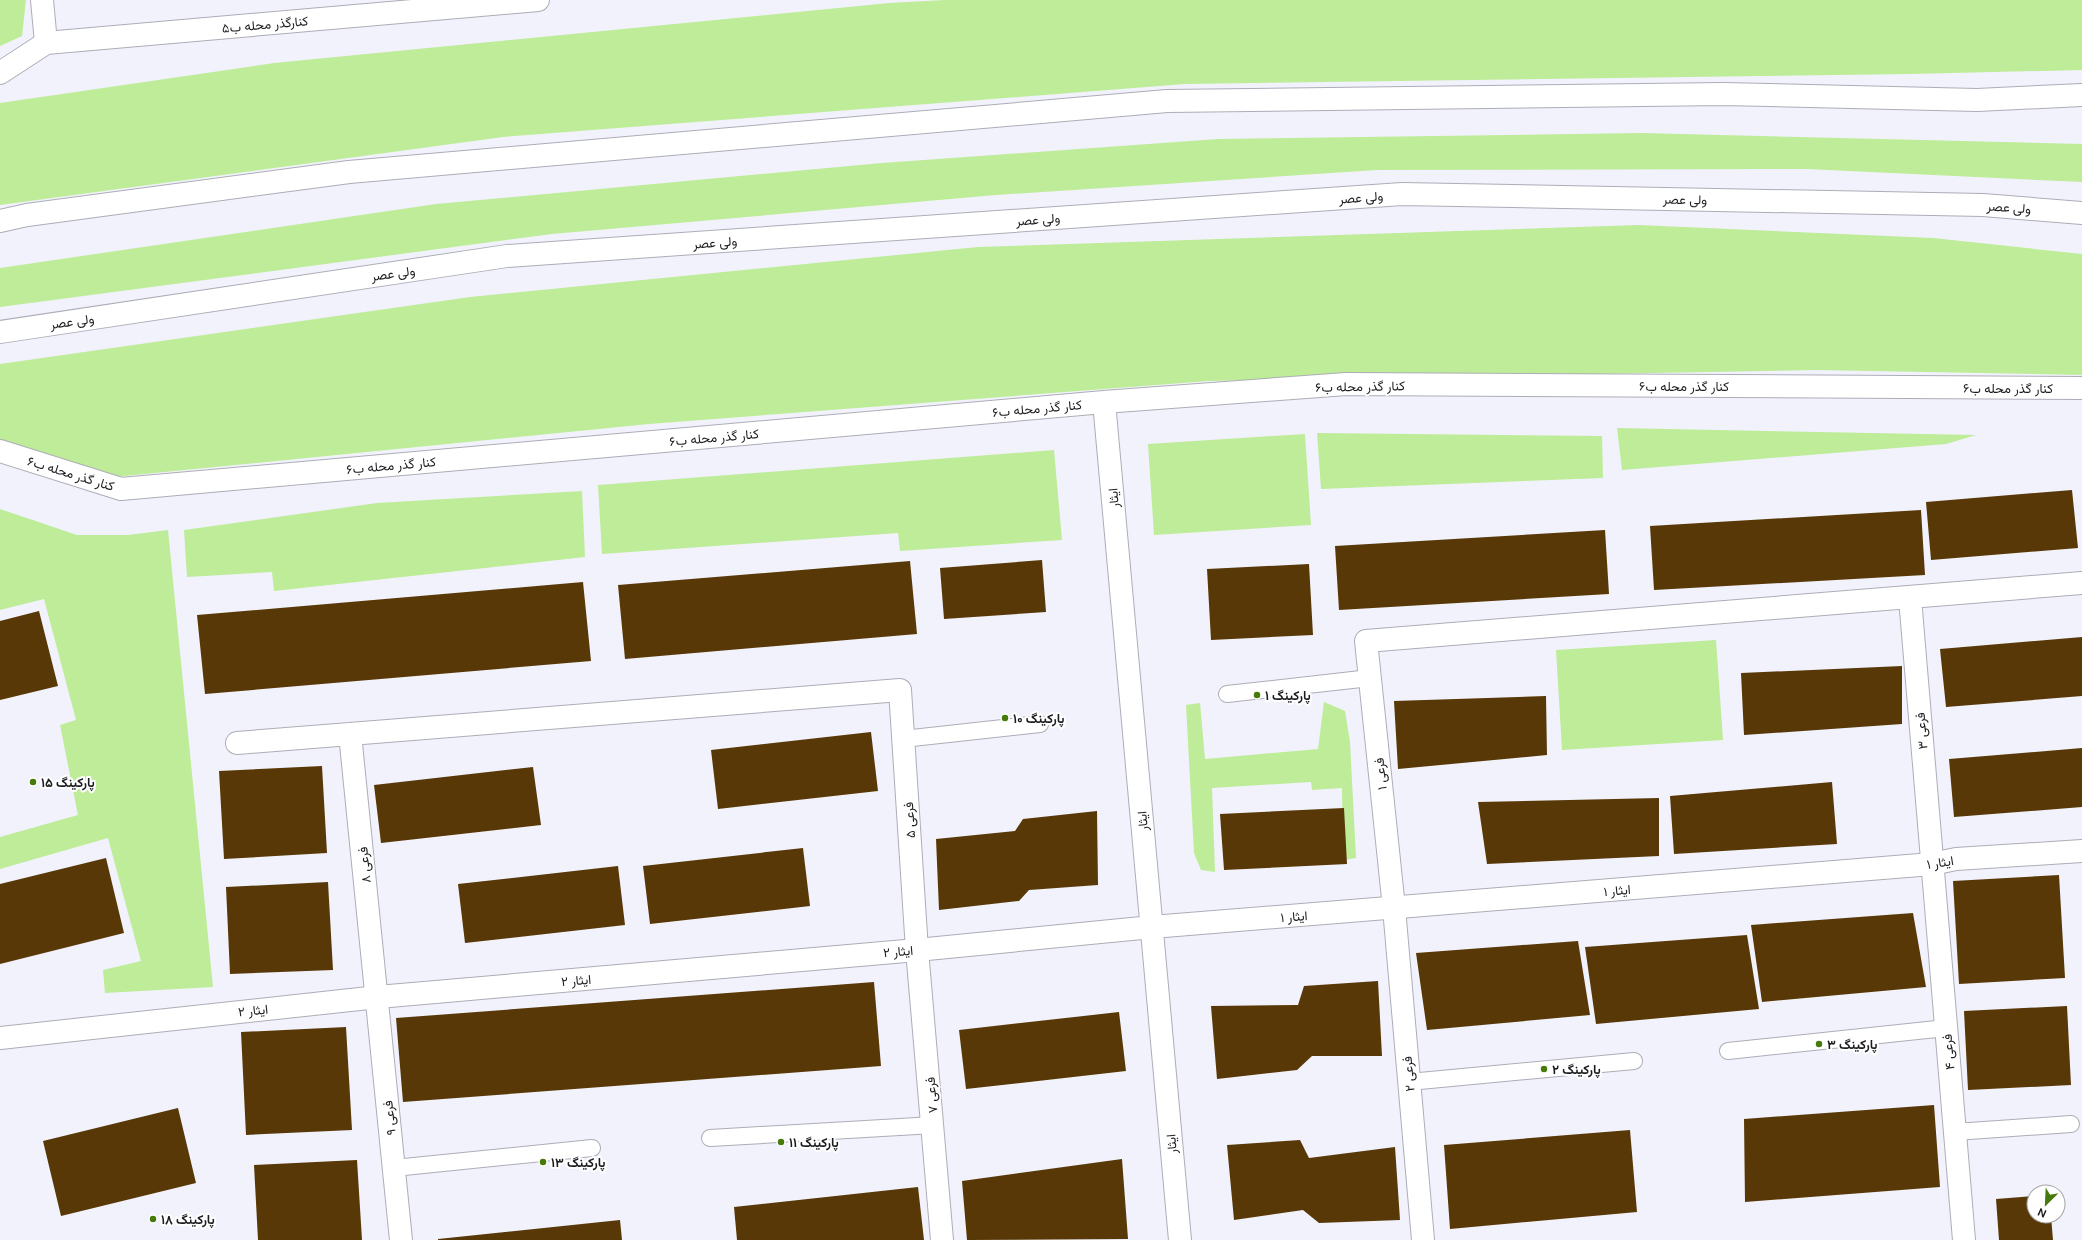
<svg xmlns="http://www.w3.org/2000/svg" width="2082" height="1240" font-family="'DM Sans',Vazirmatn,sans-serif">
	<style>
		.green { fill: #beec98 }
		.building { fill: #583806 }
		.lines { fill: none; stroke-linecap: round; stroke-linejoin: round }
		.lane-casing { stroke: #adadb7; stroke-width: 18 }
		.street-casing { stroke: #adadb7; stroke-width: 24 }
		.secondary-casing { stroke: #adadb7; stroke-width: 24 }
		.lane { stroke: #fff; stroke-width: 16 }
		.street { stroke: #fff; stroke-width: 22 }
		.secondary { stroke: #fff; stroke-width: 22 }
		.poi-dot { fill: #467a0a; stroke: #fff; stroke-width: 1.5 }
		.labels { text-anchor: middle; stroke-width: 4; stroke-linejoin: round; paint-order: stroke }
		.street-label { font-size: 13px; fill: #1b1c1f; stroke: #fff }
		.poi-label { font-size: 13px; font-weight: bold; fill: #1b1c1f; stroke: #fff; text-anchor: start }
	</style>
	<rect width="100%" height="100%" fill="#f1f2fc"/>
	<path class="green" d="M 0,0 L 26,0 L 22,36 L 0,46 Z
		M 945,0 L 2082,0 L 2082,70 L 1910,74 L 1185,84 L 503,137 L 0,205 L 0,103 L 274,63 L 889,3 Z
		M 1642,133 L 2082,144 L 2082,182 L 1807,169 L 1377,170 L 996,195 L 552,234 L 0,307 L 0,268 L 436,204 L 882,163 L 1218,139 Z
		M 1639,225 L 1933,238 L 2082,254 L 2082,375 L 1816,370 L 1209,381 L 649,424 L 114,477 L 0,440 L 0,364 L 470,297 L 978,247 Z
		M 1617,428 L 1976,435 L 1946,444 L 1622,470 Z
		M 1317,433 L 1602,436 L 1603,478 L 1321,489 Z
		M 1305,434 L 1311,525 L 1154,535 L 1148,444 Z
		M 1054,450 L 1062,540 L 900,551 L 898,533 L 602,554 L 598,485 Z
		M 582,491 L 585,557 L 274,591 L 272,572 L 187,577 L 184,530 L 377,503 Z
		M 0,509 L 77,535 L 128,535 L 168,530 L 213,987 L 105,993 L 103,970 L 141,961 L 108,838 L 0,869 L 0,837 L 78,815 L 60,725 L 76,720 L 44,599 L 0,610 Z
		M 1716,640 L 1723,740 L 1562,750 L 1556,650 Z
		M 1324,702 L 1345,711 L 1350,742 L 1356,858 L 1343,860 L 1342,788 L 1312,790 L 1311,782 L 1212,788 L 1215,872 L 1201,870 L 1194,853 L 1186,705 L 1200,703 L 1205,759 L 1318,749 Z"/>
	<path class="building" d="M 2072,490 L 2078,548 L 1931,560 L 1926,502 Z
		M 1921,510 L 1925,575 L 1654,590 L 1650,526 Z
		M 1605,530 L 1609,594 L 1339,610 L 1335,546 Z
		M 1042,560 L 1046,612 L 944,619 L 940,568 Z
		M 910,561 L 917,634 L 625,659 L 618,585 Z
		M 1309,564 L 1313,635 L 1211,640 L 1207,569 Z
		M 583,582 L 591,661 L 205,694 L 197,615 Z
		M 39,611 L 58,686 L 0,700 L 0,621 Z
		M 2082,637 L 2082,696 L 1946,707 L 1940,649 Z
		M 1902,666 L 1902,724 L 1744,735 L 1741,673 Z
		M 1546,696 L 1547,755 L 1398,769 L 1394,701 Z
		M 871,732 L 878,791 L 718,809 L 711,750 Z
		M 2082,748 L 2082,807 L 1954,817 L 1949,759 Z
		M 322,766 L 327,853 L 224,859 L 219,771 Z
		M 533,767 L 541,825 L 381,843 L 374,785 Z
		M 1832,782 L 1837,844 L 1674,854 L 1670,796 Z
		M 1659,798 L 1659,856 L 1487,864 L 1478,802 Z
		M 1344,808 L 1347,864 L 1224,870 L 1220,814 Z
		M 1097,811 L 1098,885 L 1029,890 L 1019,901 L 939,910 L 936,839 L 1015,831 L 1023,819 Z
		M 803,848 L 810,906 L 650,924 L 643,866 Z
		M 106,858 L 124,933 L 0,964 L 0,884 Z
		M 618,866 L 625,925 L 465,943 L 458,884 Z
		M 2059,875 L 2065,978 L 1959,984 L 1953,881 Z
		M 328,882 L 333,970 L 230,974 L 226,887 Z
		M 1913,913 L 1926,987 L 1762,1002 L 1751,925 Z
		M 1747,935 L 1759,1009 L 1596,1024 L 1585,947 Z
		M 1578,941 L 1590,1015 L 1427,1030 L 1416,953 Z
		M 1378,981 L 1382,1056 L 1312,1056 L 1297,1070 L 1217,1079 L 1211,1006 L 1298,1005 L 1304,986 Z
		M 874,982 L 881,1066 L 403,1102 L 396,1018 Z
		M 2067,1006 L 2071,1085 L 1968,1090 L 1964,1011 Z
		M 1119,1012 L 1126,1071 L 966,1089 L 959,1030 Z
		M 346,1027 L 352,1130 L 246,1135 L 241,1032 Z
		M 1934,1105 L 1940,1187 L 1745,1202 L 1744,1119 Z
		M 178,1108 L 196,1183 L 61,1216 L 43,1141 Z
		M 1630,1130 L 1637,1212 L 1450,1229 L 1444,1145 Z
		M 1300,1140 L 1309,1158 L 1395,1147 L 1400,1220 L 1319,1223 L 1303,1210 L 1234,1220 L 1227,1145 Z
		M 1122,1159 L 1128,1239 L 967,1240 L 962,1181 Z
		M 357,1160 L 362,1240 L 258,1240 L 254,1165 Z
		M 918,1187 L 924,1240 L 737,1240 L 734,1207 Z
		M 2034,1196 L 2034,1216 L 2051,1216 L 2053,1240 L 1999,1240 L 1996,1199 Z
		M 620,1220 L 622,1240 L 438,1240 L 438,1239 Z"/>
	<g class="lines">
		<defs>
			<path id="lane" d="M 1227,694 L 1370,678
				M 903,739 L 1040,724
				M 1728,1051 L 1946,1028
				M 1409,1082 L 1634,1061
				M 1955,1132 L 2071,1124
				M 710,1138 L 934,1125
				M 394,1168 L 592,1148"/>
			<path id="street" d="M 42,0 L 46,43
				M 1910,598 L 1964,1240
				M 350,734 L 401,1240
				M 237,743 L 900,690 L 917,950 L 942,1240
				M 1423,1240 L 1394,908 L 1366,641 L 2082,583"/>
			<path id="secondary" d="M 0,73 L 46,43 L 538,0
				M 0,221 L 27,215 L 349,172 L 1167,101 L 1723,94 L 1977,100 L 2082,95
				M 0,332 L 507,256 L 1402,194 L 1983,205 L 2082,213
				M 1104,402 L 1180,1240
				M 0,451 L 121,489 L 1104,402 L 1346,384 L 2082,388
				M 0,1038 L 378,997 L 917,950 L 1152,927 L 1932,864 L 1956,859 L 2082,851"/>
		</defs>
		<use href="#lane" class="lane-casing"/>
		<use href="#street" class="street-casing"/>
		<use href="#secondary" class="secondary-casing"/>
		<use href="#lane" class="lane"/>
		<use href="#street" class="street"/>
		<use href="#secondary" class="secondary"/>
	</g>
	<g class="poi-dot">
		<circle cx="1257" cy="695" r="4"/>
		<circle cx="1005" cy="718" r="4"/>
		<circle cx="33" cy="782" r="4"/>
		<circle cx="1819" cy="1044" r="4"/>
		<circle cx="1544" cy="1069" r="4"/>
		<circle cx="781" cy="1142" r="4"/>
		<circle cx="543" cy="1162" r="4"/>
		<circle cx="153" cy="1219" r="4"/>
	</g>
	<g class="labels">
		<g class="street-label">
			<text transform="translate(265 24) rotate(-5)" y="5">کنارگذر محله ب۵</text>
			<text transform="translate(1361 197) rotate(-4)" y="5">ولی عصر</text>
			<text transform="translate(1685 199) rotate(1)" y="5">ولی عصر</text>
			<text transform="translate(2009 207) rotate(4)" y="5">ولی عصر</text>
			<text transform="translate(1038 219) rotate(-4)" y="5">ولی عصر</text>
			<text transform="translate(715 242) rotate(-4)" y="5">ولی عصر</text>
			<text transform="translate(393 273) rotate(-8)" y="5">ولی عصر</text>
			<text transform="translate(72 321) rotate(-8)" y="5">ولی عصر</text>
			<text transform="translate(1360 386) rotate(-1)" y="5">کنار گذر محله ب۶</text>
			<text x="1684" y="391">کنار گذر محله ب۶</text>
			<text x="2008" y="393">کنار گذر محله ب۶</text>
			<text transform="translate(1037 408) rotate(-5)" y="5">کنار گذر محله ب۶</text>
			<text transform="translate(714 437) rotate(-5)" y="5">کنار گذر محله ب۶</text>
			<text transform="translate(391 465) rotate(-5)" y="5">کنار گذر محله ب۶</text>
			<text transform="translate(71 473) rotate(17)" y="5">کنار گذر محله ب۶</text>
			<text transform="translate(1113 498) rotate(-95)" y="5">ایثار</text>
			<text transform="translate(1921 731) rotate(-95)" y="5">فرعی ۳</text>
			<text transform="translate(1380 774) rotate(-96)" y="5">فرعی ۱</text>
			<text transform="translate(909 820) rotate(-94)" y="5">فرعی ۵</text>
			<text transform="translate(1142 821) rotate(-95)" y="5">ایثار</text>
			<text transform="translate(1940 862) rotate(-9)" y="5">ایثار ۱</text>
			<text transform="translate(364 865) rotate(-96)" y="5">فرعی ۸</text>
			<text transform="translate(1617 890) rotate(-5)" y="5">ایثار ۱</text>
			<text transform="translate(1294 916) rotate(-4)" y="5">ایثار ۱</text>
			<text transform="translate(898 951) rotate(-5)" y="5">ایثار ۲</text>
			<text transform="translate(576 980) rotate(-5)" y="5">ایثار ۲</text>
			<text transform="translate(253 1010) rotate(-6)" y="5">ایثار ۲</text>
			<text transform="translate(1948 1052) rotate(-95)" y="5">فرعی ۴</text>
			<text transform="translate(1408 1074) rotate(-95)" y="5">فرعی ۲</text>
			<text transform="translate(931 1095) rotate(-95)" y="5">فرعی ۷</text>
			<text transform="translate(389 1118) rotate(-96)" y="5">فرعی ۹</text>
			<text transform="translate(1171 1144) rotate(-95)" y="5">ایثار</text>
		</g>
		<g class="poi-label">
			<text x="1265" y="700">پارکینگ ۱</text>
			<text x="1013" y="723">پارکینگ ۱۰</text>
			<text x="41" y="787">پارکینگ ۱۵</text>
			<text x="1827" y="1049">پارکینگ ۳</text>
			<text x="1552" y="1074">پارکینگ ۲</text>
			<text x="789" y="1147">پارکینگ ۱۱</text>
			<text x="551" y="1167">پارکینگ ۱۳</text>
			<text x="161" y="1224">پارکینگ ۱۸</text>
		</g>
	</g>
	<g transform="translate(2046 1204) rotate(204)"><circle r="19" fill="#ffffff" stroke="#a4a4a5"/>
	<path d="M0-3L7 15L0 10L-7 15Z" fill="#467a0a"/>
	<text y="-6" font-size="11" font-weight="bold" text-anchor="middle" fill="#1b1c1f">N</text>
	</g>
</svg>
